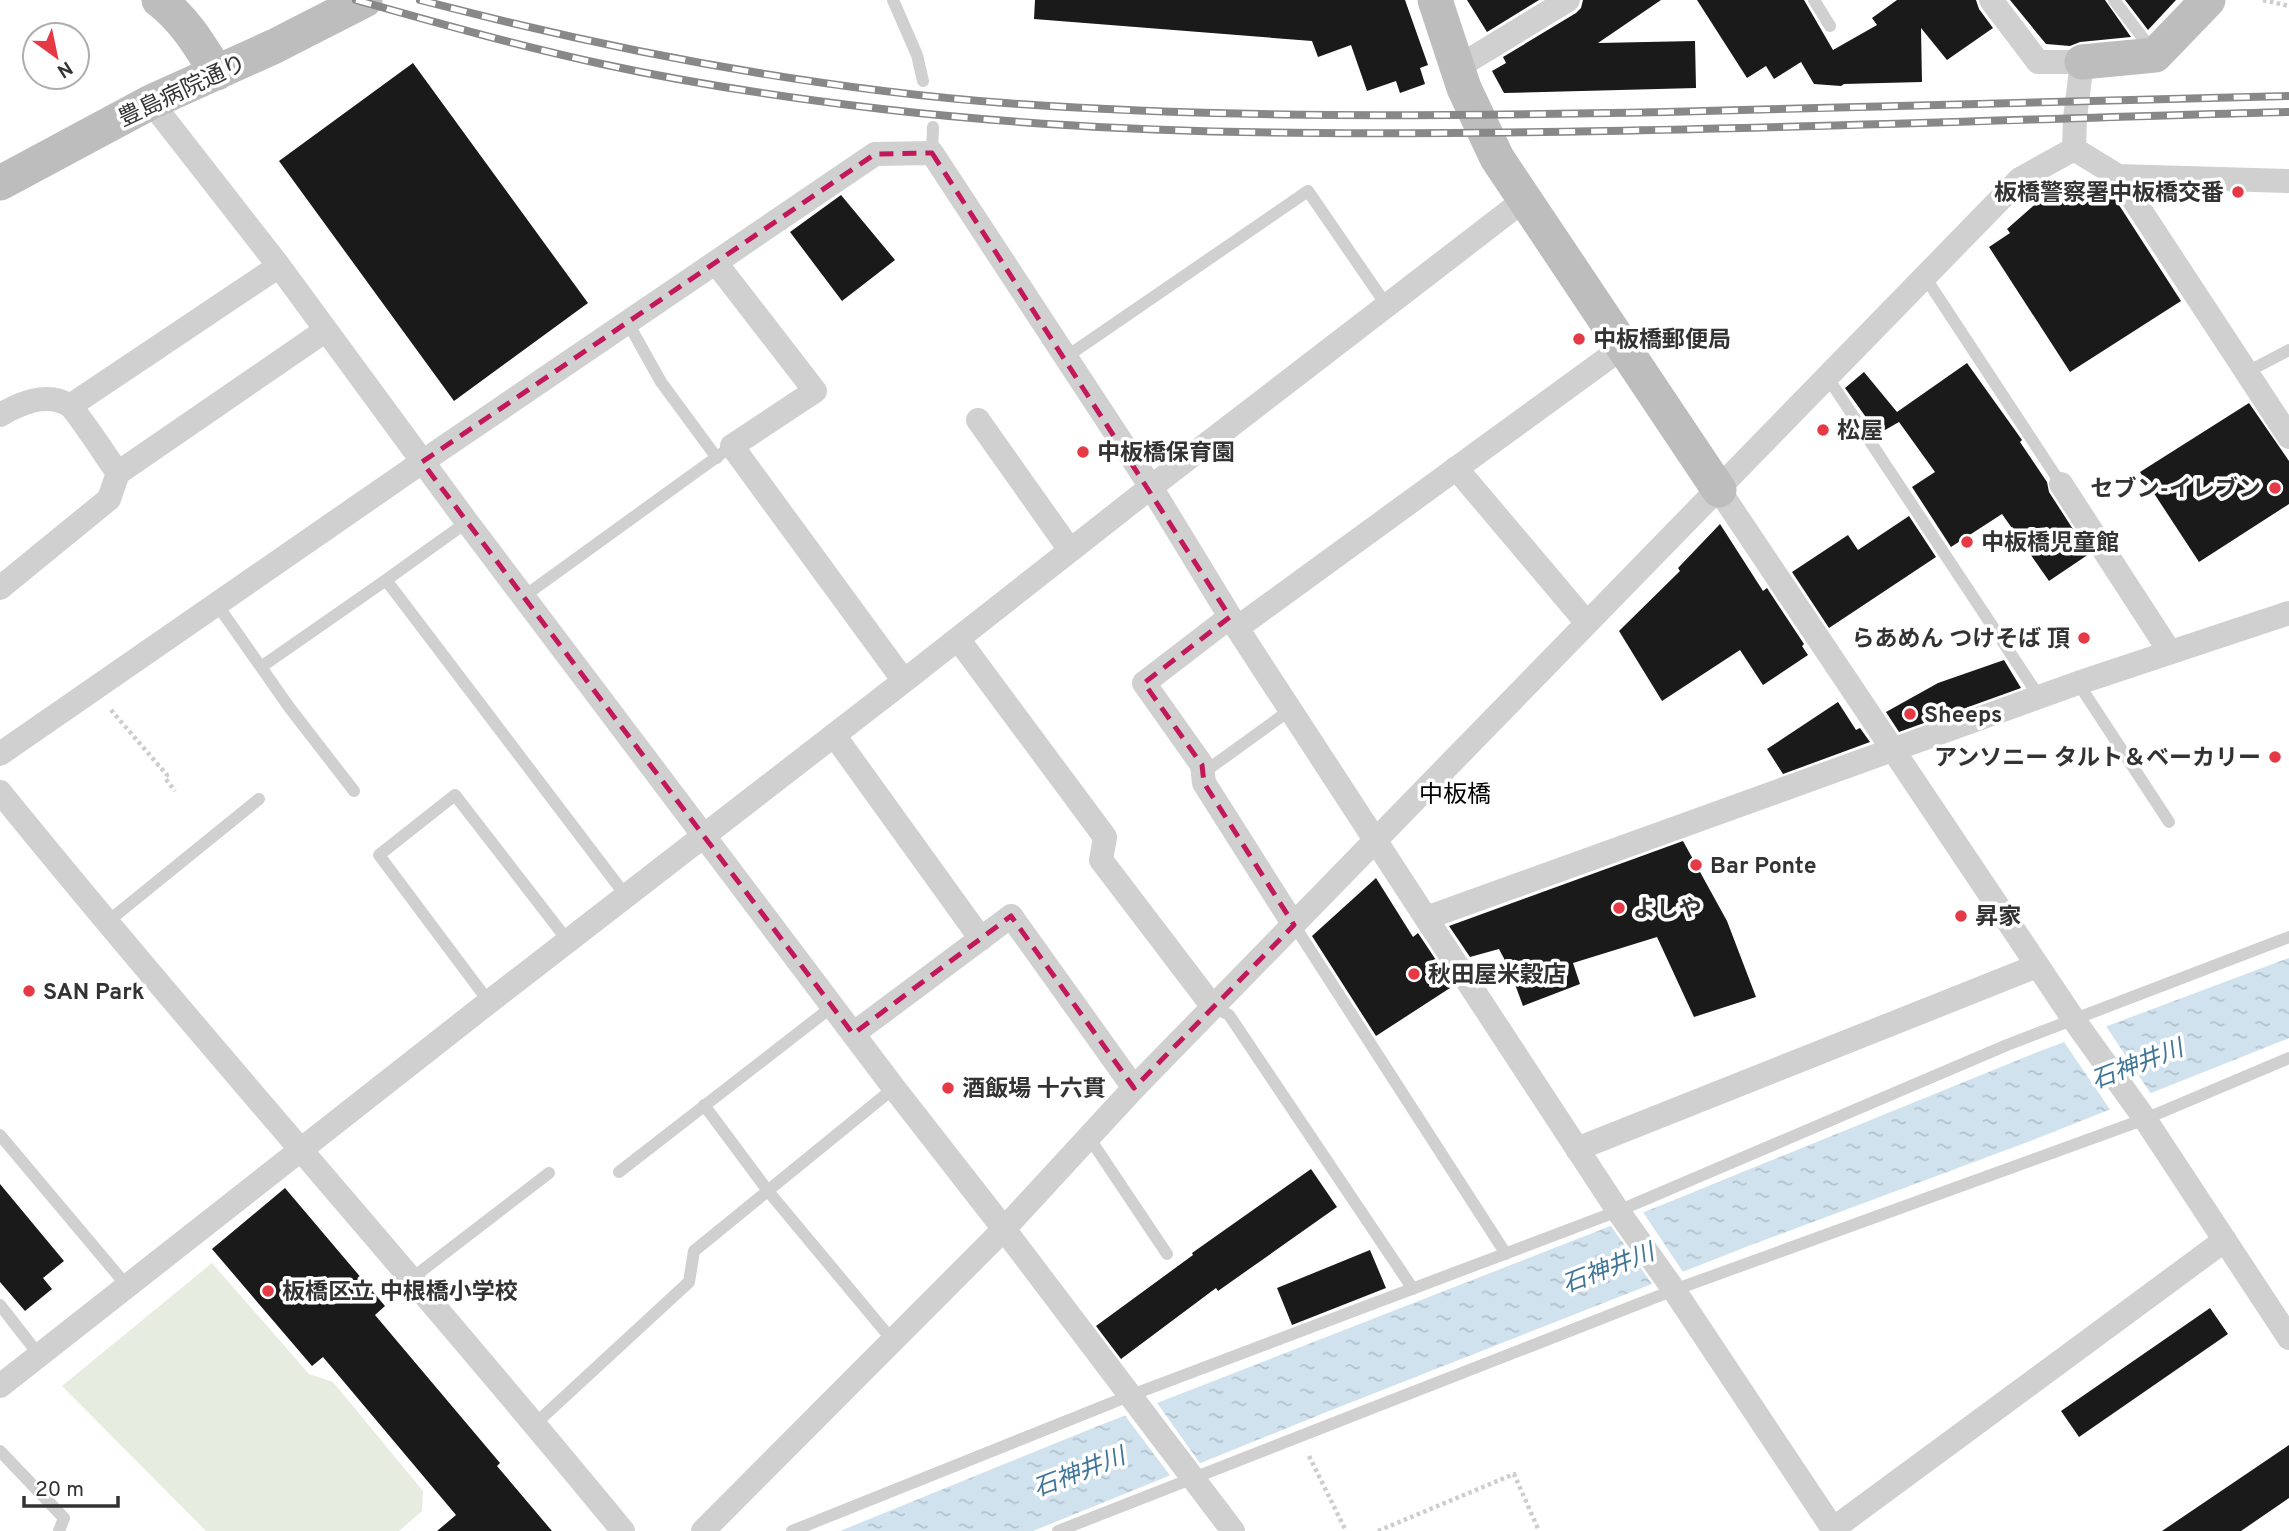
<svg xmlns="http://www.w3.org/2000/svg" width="2289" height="1531" font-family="Overpass,'Noto Sans JP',sans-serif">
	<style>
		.park { fill: #e6ecdf }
		.water { fill: url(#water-ripples) }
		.pier { fill: #fff }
		.building { fill: #1a1a1a }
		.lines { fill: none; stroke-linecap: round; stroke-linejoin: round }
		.path { stroke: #cdcdcd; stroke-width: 4.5; stroke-dasharray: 3.5 3.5; stroke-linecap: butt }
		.lane { stroke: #d0d0d0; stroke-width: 12 }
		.street { stroke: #d0d0d0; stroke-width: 24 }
		.secondary { stroke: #bdbdbd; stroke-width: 35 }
		.rail-casing { stroke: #888; stroke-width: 8 }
		.rail { stroke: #fff; stroke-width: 5; stroke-dasharray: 16; stroke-linecap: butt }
		.marked { fill: none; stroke: #c2185b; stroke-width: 5; stroke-dasharray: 14 9; stroke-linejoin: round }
		.poi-dot { fill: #e63946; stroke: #fff; stroke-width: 2.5 }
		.labels { text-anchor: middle; stroke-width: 7; stroke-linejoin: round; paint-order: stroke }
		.street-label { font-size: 23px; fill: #333; stroke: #fff }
		.poi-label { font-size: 23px; font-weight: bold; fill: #333; stroke: #fff; text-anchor: start }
		.neighbourhood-label { font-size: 24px; fill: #000; stroke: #fff }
		.water-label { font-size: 24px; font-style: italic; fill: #3f7597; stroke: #fff }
	</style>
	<defs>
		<pattern id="water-ripples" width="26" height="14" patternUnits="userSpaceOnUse" patternTransform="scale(1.75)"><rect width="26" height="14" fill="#cfe2ee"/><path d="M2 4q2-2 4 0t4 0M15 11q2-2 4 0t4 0" fill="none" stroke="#b2c2cd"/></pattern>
	</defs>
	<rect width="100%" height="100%" fill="#fff"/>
	<path class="park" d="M 212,1263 L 309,1374 L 333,1382 L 423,1491 L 422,1511 L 399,1531 L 206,1531 L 62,1386 Z"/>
	<path class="water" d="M 2289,958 L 2289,1038 L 2033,1140 L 1751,1245 L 1324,1413 L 1033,1531 L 840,1531 L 1098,1426 L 1598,1231 L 2035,1053 Z"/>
	<path class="pier" d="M 2104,1023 L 2151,1094 L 2111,1111 L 2062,1039 Z
		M 1641,1209 L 1685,1275 L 1654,1287 L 1609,1223 Z
		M 1155,1400 L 1202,1466 L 1172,1478 L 1123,1413 Z"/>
	<path class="building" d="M 1035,0 L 1405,0 L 1428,65 L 1420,68 L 1425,84 L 1400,93 L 1396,81 L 1367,91 L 1351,45 L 1318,57 L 1312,41 L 1034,19 Z
		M 1467,0 L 1539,0 L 1487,32 Z
		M 1583,0 L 1661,0 L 1598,43 L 1695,41 L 1696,88 L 1504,93 L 1492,71 L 1506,63 L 1503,57 L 1576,13 L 1581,8 Z
		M 1697,0 L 1804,0 L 1833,50 L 1877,25 L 1872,18 L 1897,0 L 1976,0 L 1979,9 L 1993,28 L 1947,60 L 1921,28 L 1922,82 L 1844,84 L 1841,86 L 1814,84 L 1801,62 L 1774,79 L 1766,66 L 1747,78 Z
		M 2010,0 L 2105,0 L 2131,37 L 2080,42 L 2070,46 L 2046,44 Z
		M 2125,0 L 2176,0 L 2148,30 Z
		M 413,63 L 588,303 L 454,401 L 279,161 Z
		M 2108,188 L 2181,301 L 2070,372 L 1989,247 L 2010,233 L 2007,229 L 2041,199 Z
		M 841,195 L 895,260 L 842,301 L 790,232 Z
		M 1967,363 L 2022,440 L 2020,442 L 2047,482 L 2049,492 L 2089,554 L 2049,581 L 2002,514 L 1951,547 L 1912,487 L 1935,472 L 1899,422 L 1878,434 L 1845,388 L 1864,372 L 1897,412 Z
		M 2249,403 L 2289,461 L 2289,504 L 2199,562 L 2140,472 Z
		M 1909,516 L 1936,557 L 1829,628 L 1792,572 L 1848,535 L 1858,550 Z
		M 1720,524 L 1763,591 L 1767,588 L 1804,644 L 1802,646 L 1808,655 L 1763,685 L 1740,650 L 1662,701 L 1619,631 L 1680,571 L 1678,568 Z
		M 2004,660 L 2021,688 L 1899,732 L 1886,712 L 1938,683 Z
		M 1838,702 L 1856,730 L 1860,728 L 1870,742 L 1783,774 L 1767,749 Z
		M 1683,841 L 1727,921 L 1756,997 L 1694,1017 L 1657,937 L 1573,963 L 1580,984 L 1523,1006 L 1509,968 L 1499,949 L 1470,957 L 1449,926 Z
		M 1376,878 L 1413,937 L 1418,933 L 1440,966 L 1436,967 L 1450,988 L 1376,1036 L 1312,936 Z
		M 1311,1169 L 1337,1207 L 1218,1291 L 1216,1288 L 1121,1359 L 1096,1326 L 1193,1255 L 1192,1253 Z
		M 0,1184 L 64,1261 L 43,1278 L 52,1289 L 25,1311 L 0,1282 Z
		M 285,1188 L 385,1306 L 375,1315 L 500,1463 L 497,1466 L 552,1531 L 437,1531 L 456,1515 L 323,1357 L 312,1366 L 212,1249 Z
		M 1370,1250 L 1386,1288 L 1292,1325 L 1277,1288 Z
		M 2210,1308 L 2228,1334 L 2079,1437 L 2061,1411 Z
		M 2289,1445 L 2289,1498 L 2241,1531 L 2162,1531 Z"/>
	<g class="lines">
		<path class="path" d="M 2263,0 L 2289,6
			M 111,710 L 167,775 L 165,778 L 175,791
			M 1309,1456 L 1346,1531
			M 1378,1531 L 1514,1474 L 1539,1531"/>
		<path class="lane" d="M 893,0 L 917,55 L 923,81
			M 1814,0 L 1830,26
			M 2114,0 L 2152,50
			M 932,153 L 933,127
			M 1925,277 L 2061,484
			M 628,323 L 661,382 L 717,458
			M 1066,357 L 1308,191 L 1387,306
			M 2247,372 L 2289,350
			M 1828,378 L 2040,698
			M 467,522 L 386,580 L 626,896
			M 523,597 L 732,446
			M 216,603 L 289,707 L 354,791
			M 261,667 L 386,580
			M 2078,683 L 2169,822
			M 1203,773 L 1290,710
			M 106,923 L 259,799
			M 1294,925 L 1506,1254
			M 489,1002 L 379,855 L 455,795 L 568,941
			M 1213,1007 L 1229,1015 L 1413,1289
			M 704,1105 L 768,1191 L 893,1341
			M 0,1135 L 127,1286
			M 1088,1136 L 1167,1254
			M 619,1172 L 833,1006
			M 411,1279 L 549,1173
			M 0,1305 L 39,1355
			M 535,1424 L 689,1282 L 694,1251 L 894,1088
			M 0,1451 L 64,1518 L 59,1531
			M 792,1531 L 1129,1396 L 1618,1211 L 2007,1045 L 2289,937
			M 1058,1531 L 1674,1290 L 2145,1119 L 2289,1058"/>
		<path class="street" d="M 1991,0 L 2038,62 L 2082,62 L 2075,118 L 2074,149
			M 1458,67 L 1568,0
			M 151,102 L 279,266 L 467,522 L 894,1088 L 1004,1229 L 1233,1531
			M 2074,149 L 2118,176 L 2289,181
			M 2118,176 L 2289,437
			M 70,406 L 279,266
			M 0,415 C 19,404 46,391 69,405 C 77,411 109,461 118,473 L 109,499 L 0,588
			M 978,420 L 1070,550
			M 1456,468 L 1587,623
			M 118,473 L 326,330
			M 2061,484 L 2170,652
			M 1719,490 L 2074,1020 L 2145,1119 L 2289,1338
			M 1230,617 L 1144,683 L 1202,765 L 1204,783 L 1294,925
			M 1237,628 L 1623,347
			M 958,639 L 1105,837 L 1101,860 L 1213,1007
			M 904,681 L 1151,487 L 1524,200
			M 834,735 L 981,939
			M 0,754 L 422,462 L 875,154 L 932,153 L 1151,487 L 1237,628 L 1426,918
			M 0,792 C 203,1042 419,1282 623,1531
			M 853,1034 L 1011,916 L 1134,1088
			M 1577,1149 L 2037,966
			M 2225,1240 L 1833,1529 L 1674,1290 L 1618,1211 L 1426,918 L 2078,683 L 2289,613
			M 0,1386 L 489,1002 L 904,681 L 732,446 L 815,391 L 716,263
			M 703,1531 L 1004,1229 L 1134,1088 L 2020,179 L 2074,149"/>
		<path class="secondary" d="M 159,0 C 185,20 200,46 217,73
			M 1435,0 L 1464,88 L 1497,158 L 1719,490
			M 2082,62 L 2155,55 L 2208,0
			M 0,183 L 151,102 L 275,46 L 365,0"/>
		<defs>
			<path id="rail" d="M 356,0 C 437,23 519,46 602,64 C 694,84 788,98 882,109 C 1122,137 1363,135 1605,131 C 1833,127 2061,118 2289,112
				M 420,0 C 611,50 807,88 1005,103 C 1225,119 1445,116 1666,112 C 1874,107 2081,101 2289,96"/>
		</defs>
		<use href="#rail" class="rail-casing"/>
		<use href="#rail" class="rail"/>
	</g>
	<path class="marked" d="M 932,153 L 1230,617 L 1144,683 L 1202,765 L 1204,783 L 1294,925 L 1134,1088 L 1011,916 L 853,1034 L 422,462 L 875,154 Z"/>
	<g class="poi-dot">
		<circle cx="2238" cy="192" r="7"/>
		<circle cx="1579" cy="339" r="7"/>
		<circle cx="1823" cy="430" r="7"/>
		<circle cx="1083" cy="452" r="7"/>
		<circle cx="2275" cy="488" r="7"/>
		<circle cx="1967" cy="542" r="7"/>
		<circle cx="2084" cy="638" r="7"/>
		<circle cx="1910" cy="714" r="7"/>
		<circle cx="2275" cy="757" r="7"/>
		<circle cx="1696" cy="865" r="7"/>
		<circle cx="1619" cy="908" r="7"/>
		<circle cx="1961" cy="916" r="7"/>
		<circle cx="1414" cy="974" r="7"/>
		<circle cx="29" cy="991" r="7"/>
		<circle cx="948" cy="1088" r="7"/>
		<circle cx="268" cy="1291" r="7"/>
	</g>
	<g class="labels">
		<g class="street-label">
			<text transform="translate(182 90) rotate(-25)" y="8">豊島病院通り</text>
		</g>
		<g class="poi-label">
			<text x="2224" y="200" text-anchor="end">板橋警察署中板橋交番</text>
			<text x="1593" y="347">中板橋郵便局</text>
			<text x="1837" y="438">松屋</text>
			<text x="1097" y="460">中板橋保育園</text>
			<text x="2261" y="496" text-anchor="end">セブン-イレブン</text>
			<text x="1981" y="550">中板橋児童館</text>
			<text x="2070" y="646" text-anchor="end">らあめん つけそば 頂</text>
			<text x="1924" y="722">Sheeps</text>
			<text x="2261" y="765" text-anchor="end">アンソニー タルト＆ベーカリー</text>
			<text x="1710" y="873">Bar Ponte</text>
			<text x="1633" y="916">よしや</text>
			<text x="1975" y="924">昇家</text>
			<text x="1428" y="982">秋田屋米穀店</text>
			<text x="43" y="999">SAN Park</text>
			<text x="962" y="1096">酒飯場 十六貫</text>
			<text x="282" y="1299">板橋区立 中根橋小学校</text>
		</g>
		<g class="neighbourhood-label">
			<text x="1455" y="802">中板橋</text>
		</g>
		<g class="water-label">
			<text transform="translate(2137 1064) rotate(-21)" y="8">石神井川</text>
			<text transform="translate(1608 1268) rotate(-21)" y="8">石神井川</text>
			<text transform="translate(1079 1472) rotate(-21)" y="8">石神井川</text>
		</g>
	</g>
	<g transform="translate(56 56) rotate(147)"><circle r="33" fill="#ffffff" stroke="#adadad" stroke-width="2"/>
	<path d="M0-5L12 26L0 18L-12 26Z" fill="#e63946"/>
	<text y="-10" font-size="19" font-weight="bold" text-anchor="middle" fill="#333333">N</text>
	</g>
	<path d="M24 1496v10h94v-10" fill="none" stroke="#333333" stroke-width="3.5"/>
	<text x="35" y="1496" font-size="21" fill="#333333" stroke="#ffffff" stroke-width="5" paint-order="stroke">20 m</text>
</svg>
